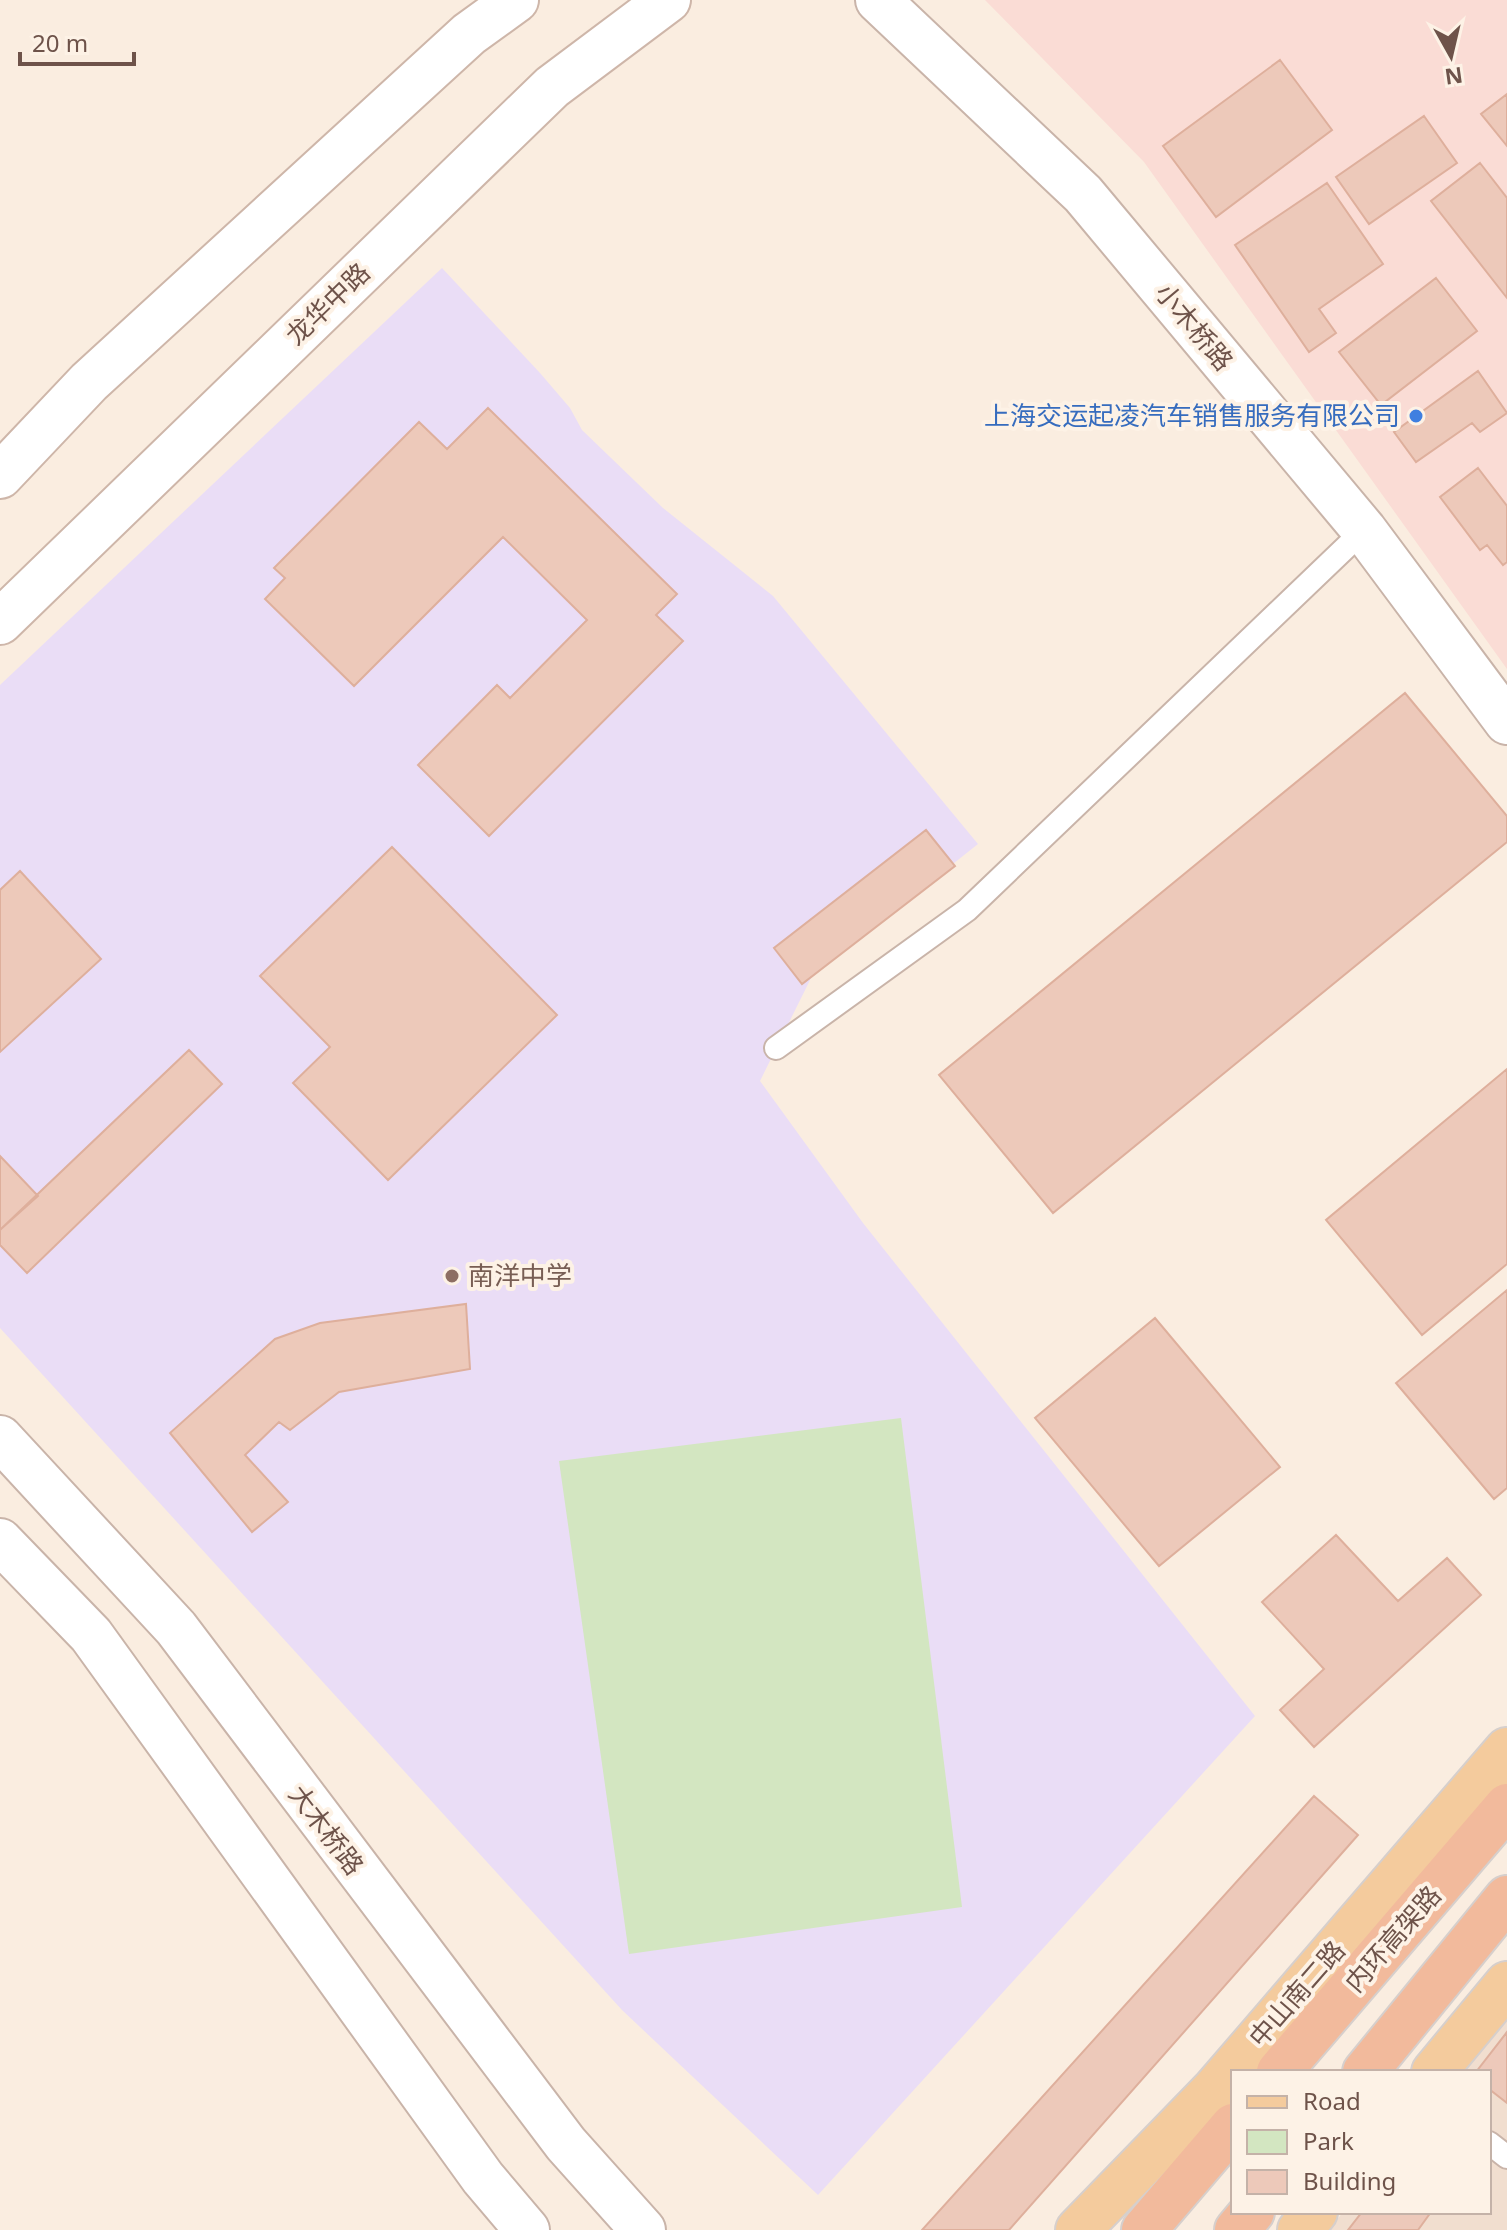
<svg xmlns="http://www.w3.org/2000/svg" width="1507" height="2230" font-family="'Noto Sans','Noto Sans SC',sans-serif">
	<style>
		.residential { fill: #f1decf }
		.commercial { fill: #fadcd5 }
		.education { fill: #eaddf6 }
		.green { fill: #d3e6c1 }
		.building { fill: #edc9ba; stroke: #deaf9c; stroke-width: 2 }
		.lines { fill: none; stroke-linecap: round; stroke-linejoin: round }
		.service-casing { stroke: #c9b4a9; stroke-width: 26 }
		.minor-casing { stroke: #c9b4a9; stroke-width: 48 }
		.tertiary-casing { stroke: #c9b4a9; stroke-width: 48 }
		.secondary-casing { stroke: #ceb6a9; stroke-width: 48 }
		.primary-casing { stroke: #d6cfcc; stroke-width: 48 }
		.trunk-casing { stroke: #d6cfcc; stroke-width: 48 }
		.service { stroke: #fff; stroke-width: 22 }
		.minor { stroke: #fff; stroke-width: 44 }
		.tertiary { stroke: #fff; stroke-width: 44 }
		.secondary { stroke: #fff; stroke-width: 44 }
		.primary { stroke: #f4cb9d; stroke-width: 44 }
		.trunk { stroke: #f2ba9c; stroke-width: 44 }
		.shop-dot { fill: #3f7fe0; stroke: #fdf2e6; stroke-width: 3 }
		.education-dot { fill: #8d6e63; stroke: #fdf2e6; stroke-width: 3 }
		.labels { text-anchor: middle; stroke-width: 8; stroke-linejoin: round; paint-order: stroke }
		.street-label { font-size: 26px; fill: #6e534a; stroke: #fdf2e6 }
		.shop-label { font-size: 26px; fill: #366cbe; stroke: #fdf2e6; text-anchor: end }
		.education-label { font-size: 26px; fill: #785e54; stroke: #fdf2e6; text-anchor: start }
	</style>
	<rect width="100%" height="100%" fill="#faede0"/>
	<path class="residential" d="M 1507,2016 L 1507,2230 L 1329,2230 L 1343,2212 L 1489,2212 L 1489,2072 L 1460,2072 Z"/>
	<path class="commercial" d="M 985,0 L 1507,0 L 1507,669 L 1144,162 Z"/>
	<path class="education" d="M 442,268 L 540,373 L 570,408 L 582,430 L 663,508 L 773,596 L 978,844 L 812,976 L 760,1081 L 863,1223 L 1255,1716 L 818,2195 L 622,2010 L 0,1328 L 0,685 Z"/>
	<path class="green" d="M 901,1418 L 962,1907 L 629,1954 L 559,1461 Z"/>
	<path class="building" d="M 1280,60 L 1332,130 L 1216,217 L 1163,146 Z
		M 1507,94 L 1507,146 L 1481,114 Z
		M 1424,116 L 1457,163 L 1369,224 L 1336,177 Z
		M 1480,163 L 1507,198 L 1507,298 L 1431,201 Z
		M 1327,183 L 1383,264 L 1319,309 L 1336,333 L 1309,352 L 1235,245 Z
		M 1436,278 L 1477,331 L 1381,405 L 1339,352 Z
		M 1478,371 L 1507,413 L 1480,432 L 1472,423 L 1416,462 L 1394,432 Z
		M 488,408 L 677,594 L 656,615 L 683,641 L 489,836 L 418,765 L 497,685 L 510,698 L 587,620 L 503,537 L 354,686 L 265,599 L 285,578 L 274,568 L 419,422 L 447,449 Z
		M 1478,468 L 1507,506 L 1507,562 L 1503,565 L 1487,545 L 1480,550 L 1440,497 Z
		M 1405,693 L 1507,816 L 1507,842 L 1053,1213 L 939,1075 Z
		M 926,830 L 955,866 L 802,984 L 774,948 Z
		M 392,847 L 557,1015 L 388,1180 L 293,1083 L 330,1047 L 260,976 Z
		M 20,871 L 101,959 L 0,1052 L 0,890 Z
		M 189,1050 L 222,1084 L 27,1273 L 0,1245 L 0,1230 Z
		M 1507,1069 L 1507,1264 L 1422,1335 L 1326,1220 Z
		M 0,1156 L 38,1196 L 0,1230 Z
		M 1507,1290 L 1507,1488 L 1494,1499 L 1396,1383 Z
		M 466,1304 L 470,1369 L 339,1392 L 290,1430 L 279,1422 L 245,1455 L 288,1502 L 252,1532 L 170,1433 L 275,1339 L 320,1323 Z
		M 1155,1318 L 1280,1467 L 1159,1566 L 1035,1418 Z
		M 1336,1535 L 1398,1601 L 1447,1558 L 1481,1595 L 1314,1747 L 1280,1710 L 1324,1669 L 1262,1602 Z
		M 1314,1796 L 1358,1835 L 1009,2230 L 922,2230 Z
		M 1507,2032 L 1507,2103 L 1489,2089 L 1489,2072 L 1476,2072 Z
		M 1362,2212 L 1431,2212 L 1418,2230 L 1348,2230 Z"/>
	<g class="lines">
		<defs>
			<path id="service" d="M 776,1048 L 967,910 L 1364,530
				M 1489,2143 L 1507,2157"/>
			<path id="minor" d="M 878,0 L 1083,194 L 1364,530 L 1507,722"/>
			<path id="tertiary" d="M 0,1438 L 176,1628 L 566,2144 L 643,2230
				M 0,1541 L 91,1635 L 483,2178 L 527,2230"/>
			<path id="secondary" d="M 0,476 L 89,382 L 469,34 L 516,0
				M 0,622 L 552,87 L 668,0"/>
			<path id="primary" d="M 1434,2072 L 1507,1984
				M 1078,2230 L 1215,2089 L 1507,1750
				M 1300,2230 L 1315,2212"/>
			<path id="trunk" d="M 1279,2072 L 1507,1806
				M 1365,2072 L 1507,1898
				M 1144,2230 L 1233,2126
				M 1237,2230 L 1252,2212"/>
		</defs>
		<use href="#service" class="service-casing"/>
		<use href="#minor" class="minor-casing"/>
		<use href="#tertiary" class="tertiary-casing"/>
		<use href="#secondary" class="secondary-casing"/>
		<use href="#primary" class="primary-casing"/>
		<use href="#trunk" class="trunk-casing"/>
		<use href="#service" class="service"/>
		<use href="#minor" class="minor"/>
		<use href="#tertiary" class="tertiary"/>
		<use href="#secondary" class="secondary"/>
		<use href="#primary" class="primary"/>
		<use href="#trunk" class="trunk"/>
	</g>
	<circle class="shop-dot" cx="1416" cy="416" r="8"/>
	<circle class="education-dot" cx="452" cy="1276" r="8"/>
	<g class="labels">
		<g class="street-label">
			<text transform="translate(328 304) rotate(-44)" y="9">龙华中路</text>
			<text transform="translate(1194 327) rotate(50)" y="9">小木桥路</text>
			<text transform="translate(326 1830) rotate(53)" y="9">大木桥路</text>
			<text transform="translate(1393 1939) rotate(-49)" y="9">内环高架路</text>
			<text transform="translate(1297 1994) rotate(-49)" y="9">中山南二路</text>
		</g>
		<g class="shop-label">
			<text x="1400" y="425">上海交运起凌汽车销售服务有限公司</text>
		</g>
		<g class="education-label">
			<text x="468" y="1285">南洋中学</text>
		</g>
	</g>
	<rect x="1231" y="2070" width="260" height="144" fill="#fdf2e6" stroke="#c4b2a8" stroke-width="2"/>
	<rect x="1247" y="2096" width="40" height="12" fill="#f4cb9d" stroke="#c4b2a8" stroke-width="2"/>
	<text x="1303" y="2110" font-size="24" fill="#6e534a">Road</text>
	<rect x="1247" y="2130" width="40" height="24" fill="#d3e6c1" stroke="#c4b2a8" stroke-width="2"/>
	<text x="1303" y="2150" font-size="24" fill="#6e534a">Park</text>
	<rect x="1247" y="2170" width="40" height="24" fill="#edc9ba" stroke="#c4b2a8" stroke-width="2"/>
	<text x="1303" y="2190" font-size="24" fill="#6e534a">Building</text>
	<g transform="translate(1451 56) rotate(172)" stroke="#fdf2e6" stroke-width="6" paint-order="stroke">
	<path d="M0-6L14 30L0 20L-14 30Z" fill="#6e534a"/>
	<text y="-12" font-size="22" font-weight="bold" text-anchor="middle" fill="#6e534a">N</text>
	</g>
	<path d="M20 52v12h114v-12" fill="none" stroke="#6e534a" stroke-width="4"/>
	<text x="32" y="52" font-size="24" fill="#6e534a" stroke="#fdf2e6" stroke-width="6" paint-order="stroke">20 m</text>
</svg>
